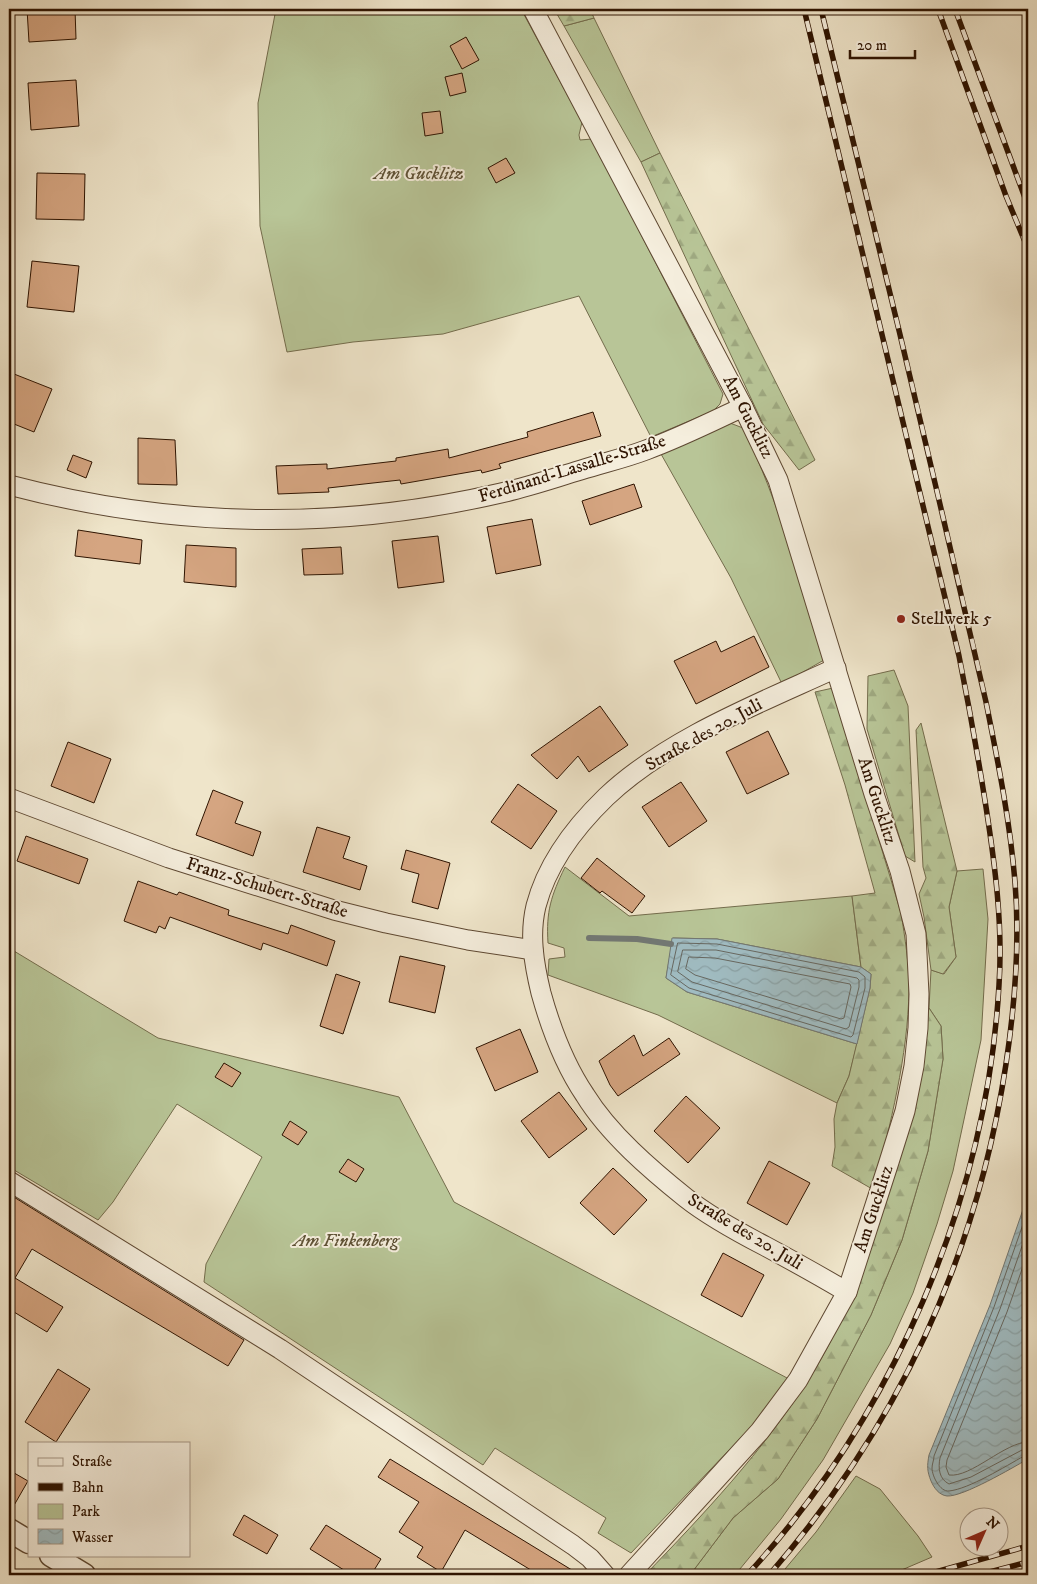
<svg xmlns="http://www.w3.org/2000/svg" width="1037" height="1584" font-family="'IM FELL DW Pica',serif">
  <defs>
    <pattern id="forest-firs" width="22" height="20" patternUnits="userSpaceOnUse" patternTransform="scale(1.25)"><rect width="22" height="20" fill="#b8c597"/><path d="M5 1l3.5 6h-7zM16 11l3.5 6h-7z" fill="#9ea880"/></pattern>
    <pattern id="water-waves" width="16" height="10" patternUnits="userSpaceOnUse" patternTransform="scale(1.25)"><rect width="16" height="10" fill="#a0bcc2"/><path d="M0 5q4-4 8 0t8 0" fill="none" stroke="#8aa1a5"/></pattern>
  </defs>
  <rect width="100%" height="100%" fill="#efe5ca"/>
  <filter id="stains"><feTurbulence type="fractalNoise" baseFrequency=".004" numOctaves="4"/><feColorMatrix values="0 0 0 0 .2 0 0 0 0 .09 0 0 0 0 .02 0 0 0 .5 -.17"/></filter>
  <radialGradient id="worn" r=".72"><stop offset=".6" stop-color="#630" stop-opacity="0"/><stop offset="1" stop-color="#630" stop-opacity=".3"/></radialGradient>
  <g fill="#b8c597" stroke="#736c4c">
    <path d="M276,9H521L582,122L579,135L580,140L592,139L723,394L720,404L713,411L651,437L579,296L443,334L353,342L287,352L260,226L258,103Z"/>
    <path d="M594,18L660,153L641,162L564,26Z"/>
    <path d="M9,179H11L12,215H9Z"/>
    <path d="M730,423L743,428C779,501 800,581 824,660L782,684L731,578L661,454Z"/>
    <path d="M565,867L629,916L852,896L861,967L717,939L673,938L666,978L687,992L857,1044L849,1076L837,1103L658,1015L548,975L549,959L565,957L564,948L548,943C546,911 551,896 565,867Z"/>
    <path d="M983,869L988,919L981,1040L953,1171L937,1224L913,1293L890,1344L823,1460L781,1519L735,1575H690L733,1518L778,1479L817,1419L871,1315L902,1240L928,1151L943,1059L941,1026L929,1008L931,970L944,974L956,957L949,907L957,871Z"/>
    <path d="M9,948L158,1038L399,1097L454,1202L789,1379L749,1429L631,1553L598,1533L606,1518L495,1448L483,1465L204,1282L206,1264L262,1157L177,1104L113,1202L98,1220L9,1167Z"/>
    <path d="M856,1476L880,1489L918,1536L932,1557L890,1575H780L816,1532Z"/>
  </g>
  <g fill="url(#forest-firs)" stroke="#736c4c">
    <path d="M554,9H590L594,18L564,26Z"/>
    <path d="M660,153L815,460L799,470L763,424L641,162Z"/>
    <path d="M894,670L908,706L915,862L905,856L867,729L868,676Z"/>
    <path d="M833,688L901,913C905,938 909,963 909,989C908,1057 890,1124 874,1190L832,1166L835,1147L834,1119L837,1103L849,1076L870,988L871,974L861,967L852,896L875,893L845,785L815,692Z"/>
    <path d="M921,723L957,871L949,907L956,957L943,974L931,970L924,917L919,894L926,878L923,867L916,730Z"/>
    <path d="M929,1008L941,1026L943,1059L928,1151L902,1240L871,1315L817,1419L778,1479L733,1518L690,1575H645C704,1514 763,1451 809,1379C851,1313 875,1237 897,1163C900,1151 907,1140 910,1127C918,1088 922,1048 929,1008Z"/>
  </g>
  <g fill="url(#water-waves)" stroke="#727874">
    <path d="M672,938L717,939L861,967L871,974L870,988L857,1044L687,992L666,978Z"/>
    <path d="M1028,1195V1459C1012,1468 963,1497 947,1496C939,1495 934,1488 931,1481C927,1471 927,1466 929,1455L990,1305Z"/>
  </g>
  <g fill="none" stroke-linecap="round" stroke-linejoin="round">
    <g stroke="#676861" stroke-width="1">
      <path d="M678,943L717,944L859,972L865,977V988L853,1035L851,1037L689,988L671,975Z"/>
      <path d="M683,950H716L857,978L859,980V987L849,1027L846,1029L692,982L678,972Z"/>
      <path d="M689,957L715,958L850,984L851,987L844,1018L841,1019L695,975L686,969Z"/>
      <path d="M1028,1210L994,1307L934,1456C934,1460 932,1464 932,1468C932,1476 940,1492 949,1491C969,1489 1006,1466 1024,1456L1028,1455"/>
      <path d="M1028,1229L1000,1309L940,1458C938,1468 939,1479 949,1484L971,1477L1022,1450L1028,1449"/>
      <path d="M1028,1252L1007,1312L947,1460L946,1467L949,1475C971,1478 1005,1442 1028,1442"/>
    </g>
    <path stroke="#727874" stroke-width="6" d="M589,938L637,939L671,944"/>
  </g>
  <g fill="#d5a581" stroke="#2e1300">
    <path d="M27,9H75L76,39L29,42Z"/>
    <path d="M466,37L479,60L462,69L450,46Z"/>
    <path d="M462,73L466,92L450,96L445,77Z"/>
    <path d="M76,80L79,126L31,130L28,83Z"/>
    <path d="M440,111L443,133L425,136L422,113Z"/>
    <path d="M506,158L515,173L496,183L488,168Z"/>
    <path d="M37,173L85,174L84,220L36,219Z"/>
    <path d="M32,261L79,266L74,312L27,307Z"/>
    <path d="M9,372L52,389L34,432L9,422Z"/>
    <path d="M593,412L601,436L499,464L501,468L482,473L481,470L401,484L400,480L328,488L329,492L278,494L276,466L327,464V469L396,461V458L448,449L449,458L528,437L527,432Z"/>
    <path d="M138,438L175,440L177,485L138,484Z"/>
    <path d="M73,455L92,462L86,478L67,470Z"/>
    <path d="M634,484L642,507L590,525L582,501Z"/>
    <path d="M532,519L541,565L496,574L487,527Z"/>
    <path d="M78,530L142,540L140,564L75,556Z"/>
    <path d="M438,536L444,582L398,588L392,541Z"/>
    <path d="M186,545L236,548V587L184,582Z"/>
    <path d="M341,547L343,574L304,575L302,549Z"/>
    <path d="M754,636L769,667L696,704L674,661L716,641L721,652Z"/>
    <path d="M600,706L628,745L609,758L589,772L578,756L557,779L531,755Z"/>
    <path d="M768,731L789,774L747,794L726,752Z"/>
    <path d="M68,742L111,759L94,803L51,786Z"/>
    <path d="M681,782L707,821L669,847L642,807Z"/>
    <path d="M518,784L557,811L531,849L491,822Z"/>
    <path d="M213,790L243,802L235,823L261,832L253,856L196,835Z"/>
    <path d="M317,827L350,837L343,858L367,866L360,890L303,872Z"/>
    <path d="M26,836L88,859L79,884L17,861Z"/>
    <path d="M406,850L450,863L438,909L412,902L419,874L401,869Z"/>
    <path d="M597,858L645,896L632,913L602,891L600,893L581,878Z"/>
    <path d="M138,881L177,895L179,892L229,910L228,915L288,934L291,925L335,941L327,966L263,943L261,950L170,917L165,929L159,926L156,933L124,921Z"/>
    <path d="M400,956L445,966L435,1013L389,1002Z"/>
    <path d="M336,974L360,982L343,1034L320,1026Z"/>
    <path d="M520,1029L538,1072L495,1091L476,1048Z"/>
    <path d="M634,1035L643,1056L669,1038L680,1054L618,1096L610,1085L599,1061Z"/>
    <path d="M224,1063L241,1073L232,1087L215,1077Z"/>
    <path d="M559,1092L587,1129L549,1158L521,1121Z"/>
    <path d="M686,1096L720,1128L688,1163L654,1131Z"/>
    <path d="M290,1121L307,1132L298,1145L282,1135Z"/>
    <path d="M348,1159L364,1169L356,1182L339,1172Z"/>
    <path d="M769,1161L810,1183L787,1225L747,1203Z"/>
    <path d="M613,1168L647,1200L614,1235L580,1203Z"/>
    <path d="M9,1194L244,1340L228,1366L32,1249L15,1278L63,1307L47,1332L9,1309Z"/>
    <path d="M723,1253L764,1275L742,1317L701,1295Z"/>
    <path d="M58,1369L90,1389L56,1442L25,1422Z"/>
    <path d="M390,1459L580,1575H539L465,1530L441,1572L417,1557L423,1547L399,1532L419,1502L378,1477Z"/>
    <path d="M9,1470L28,1481L9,1514Z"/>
    <path d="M244,1515L278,1535L267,1554L233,1535Z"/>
    <path d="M326,1525L381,1559L371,1575H352L310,1549Z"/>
  </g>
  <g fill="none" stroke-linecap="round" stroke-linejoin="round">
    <defs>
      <g id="minor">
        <path d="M533,9L743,407L778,480L874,794L900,871L916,934L919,994L918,1028L914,1066L905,1111L889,1162L847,1292L798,1380L760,1431L629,1575"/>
        <path d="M9,485C172,528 337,531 501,493C528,487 554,478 581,470C603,463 625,458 646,450C679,438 711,422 743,407"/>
        <path d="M836,668C760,703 667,739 606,797C575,827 547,864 536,906C529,935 534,964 541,993C551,1029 564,1064 585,1095C609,1134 651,1170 686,1198C710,1217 738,1232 765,1246C793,1261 820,1276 847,1292"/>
        <path d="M9,798L169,858L334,910L386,923L468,940L533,950"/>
        <path d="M9,1181L280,1349L573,1545L590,1558L605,1575"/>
      </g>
      <g id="tertiary">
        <path d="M9,1530L29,1542"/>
        <path d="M51,1555L84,1575"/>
      </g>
    </defs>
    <use href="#minor" stroke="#5e4832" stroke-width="21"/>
    <use href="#tertiary" stroke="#5e4832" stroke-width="25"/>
    <use href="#minor" stroke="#f5eedd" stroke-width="19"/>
    <use href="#tertiary" stroke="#f5eedd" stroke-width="22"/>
    <defs>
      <g id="rail">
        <path d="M938,9L1006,196L1028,249"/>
        <path d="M955,9L1028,206"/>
        <path d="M747,1575C892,1418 987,1199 999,985C1003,925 995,865 986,807C978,756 969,706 959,656L804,9"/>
        <path d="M769,1575C897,1428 977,1256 1006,1064C1015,1004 1020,943 1015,882C1010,821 998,762 986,702C971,635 955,568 939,500C901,336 861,173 821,9"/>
        <path d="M925,1575L1028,1546"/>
        <path d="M978,1575L1028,1562"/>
      </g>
    </defs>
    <use href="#rail" stroke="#2e1300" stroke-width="5.5"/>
    <use href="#rail" stroke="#f5eedd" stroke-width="4" stroke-dasharray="11" stroke-linecap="butt"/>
  </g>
  <circle fill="#8f2418" stroke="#f5eedd" stroke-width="2" cx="901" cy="619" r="5"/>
  <g text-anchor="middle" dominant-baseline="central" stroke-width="4" stroke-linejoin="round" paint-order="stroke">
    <g font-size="18" font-style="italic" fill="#5e5135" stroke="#f5eedd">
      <text x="419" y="174">Am Gucklitz</text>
      <text x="346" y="1241">Am Finkenberg</text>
    </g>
    <g font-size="18" fill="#2e1300" stroke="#f5eedd">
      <text transform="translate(748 417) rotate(63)">Am Gucklitz</text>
      <text transform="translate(572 469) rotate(-17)">Ferdinand-Lassalle-Straße</text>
      <text transform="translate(704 735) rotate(-29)">Straße des 20. Juli</text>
      <text transform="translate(877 801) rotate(72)">Am Gucklitz</text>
      <text transform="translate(267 888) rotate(17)">Franz-Schubert-Straße</text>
      <text transform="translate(874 1209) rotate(-72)">Am Gucklitz</text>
      <text transform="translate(745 1232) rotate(31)">Straße des 20. Juli</text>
    </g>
    <g font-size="18" fill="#2e1300" stroke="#f5eedd" text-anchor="start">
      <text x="911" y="619">Stellwerk 5</text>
    </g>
  </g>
  <rect width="1037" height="1584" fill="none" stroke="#efe5ca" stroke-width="30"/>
  <rect x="10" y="10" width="1017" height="1564" fill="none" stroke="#2e1300" stroke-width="2.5"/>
  <rect x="15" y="15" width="1007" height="1554" fill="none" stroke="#2e1300"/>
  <rect x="28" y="1442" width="162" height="115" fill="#f5eedd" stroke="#a59685"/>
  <rect x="38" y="1458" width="25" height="8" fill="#f5eedd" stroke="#a59685"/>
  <text x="72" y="1466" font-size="15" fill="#2e1300">Straße</text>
  <rect x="38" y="1483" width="25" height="8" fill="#2e1300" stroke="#a59685"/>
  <text x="72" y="1492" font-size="15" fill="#2e1300">Bahn</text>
  <rect x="38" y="1504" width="25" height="15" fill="#b8c597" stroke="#a59685"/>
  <text x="72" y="1516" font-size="15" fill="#2e1300">Park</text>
  <rect x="38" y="1529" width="25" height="15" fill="url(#water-waves)" stroke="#a59685"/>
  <text x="72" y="1542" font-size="15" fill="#2e1300">Wasser</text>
  <g transform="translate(984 1532) rotate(45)"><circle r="24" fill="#f5eedd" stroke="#a59685"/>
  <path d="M0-4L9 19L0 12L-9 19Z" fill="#8f2418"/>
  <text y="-8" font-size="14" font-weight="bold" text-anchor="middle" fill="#2e1300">N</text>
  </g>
  <path d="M850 50v8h65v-8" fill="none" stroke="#2e1300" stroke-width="2.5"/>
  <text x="857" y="50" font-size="15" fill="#2e1300" stroke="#f5eedd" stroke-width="4" paint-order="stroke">20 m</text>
  <rect width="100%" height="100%" filter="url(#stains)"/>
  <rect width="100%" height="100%" fill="url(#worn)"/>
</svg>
